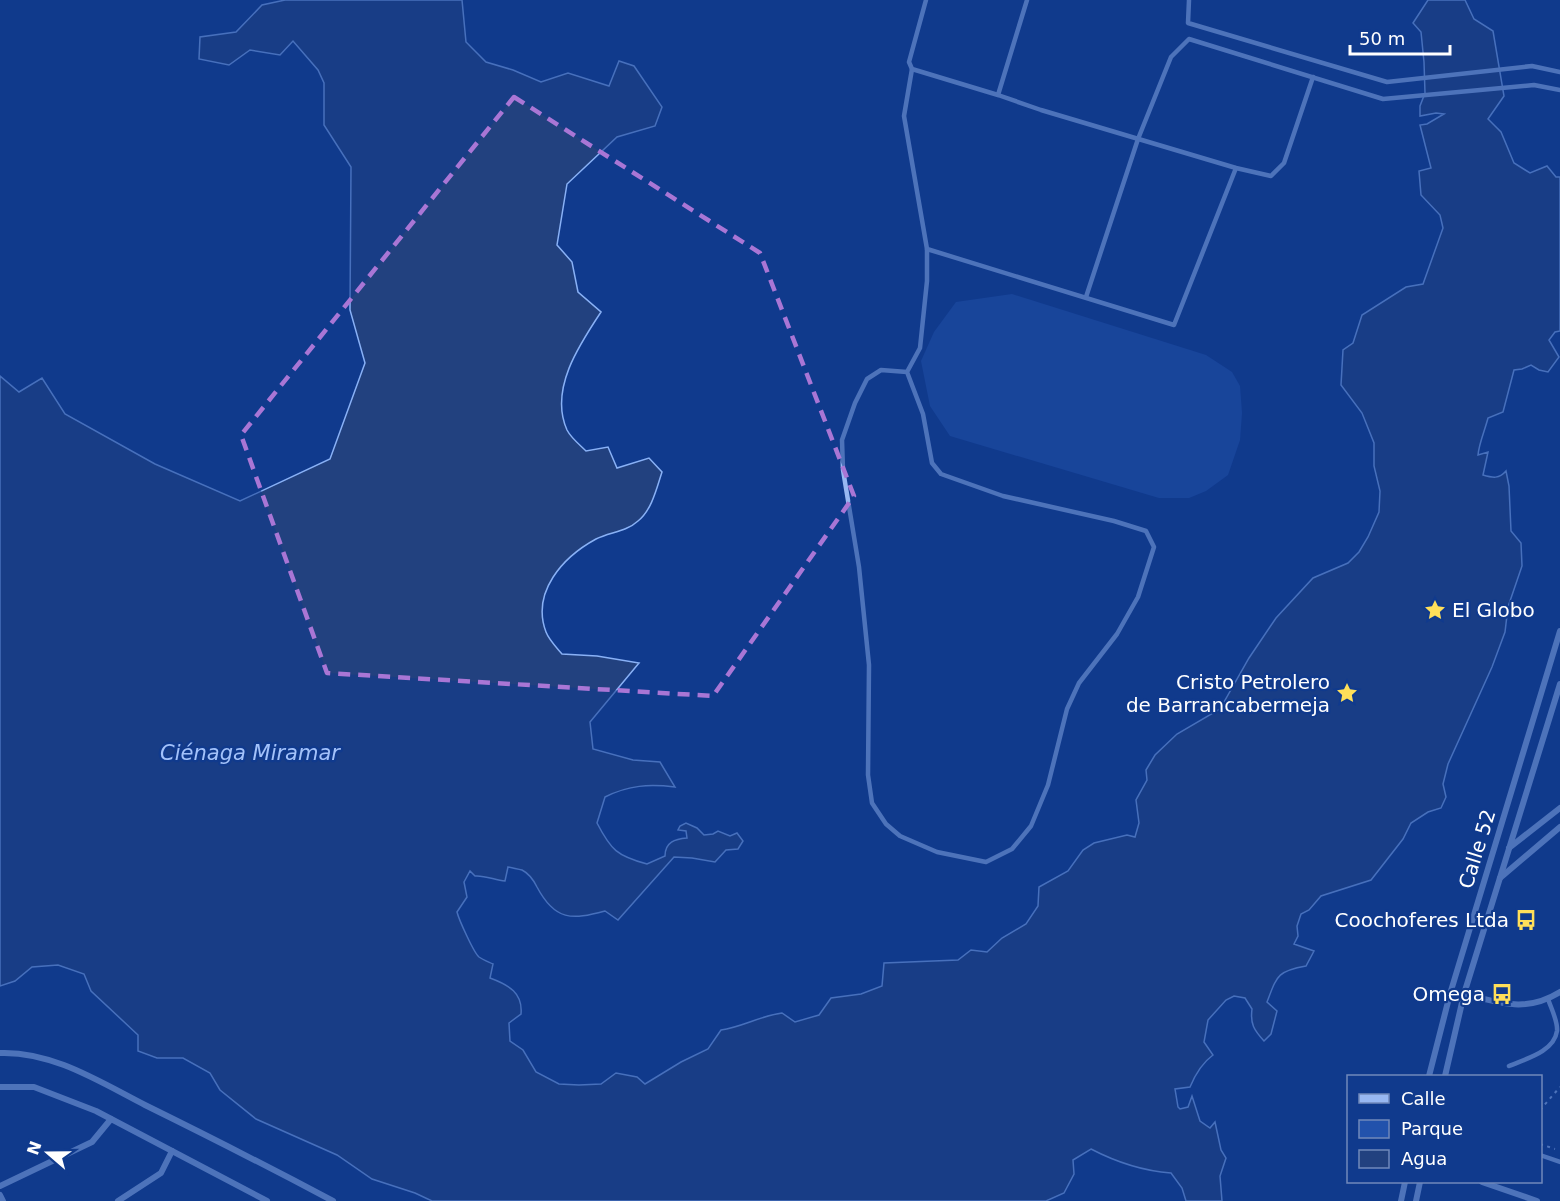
<svg xmlns="http://www.w3.org/2000/svg" width="1560" height="1201" font-family="'DejaVu Sans',sans-serif">
  <rect width="100%" height="100%" fill="#103a8d"/>
  <path fill="#2252ac" d="M1012,294L1206,355L1232,372L1240,386L1242,413L1240,440L1228,475L1206,491L1189,498H1159L950,436L930,406L921,361L934,332L956,302Z"/>
  <path fill="#22417f" stroke="#89b1f6" stroke-width="1.5" d="M285,0H462L466,42L486,62L513,70L541,82L568,73L609,86L619,61L634,66L662,107L655,126L617,137L567,184L557,245L572,262L578,292L601,312C579,345 549,390 567,430C571,438 580,445 586,451L608,447L617,468L649,458L662,472C657,487 652,510 638,521C626,532 610,532 596,539C563,557 531,592 546,632C549,640 557,648 562,654L597,656L639,663L590,722L593,749L633,760L660,762L675,787C649,784 629,785 605,797L597,823C611,850 617,856 647,864L665,856C665,842 675,839 687,838L686,831L678,830L680,826L686,823L697,828L704,835L713,834L718,831L730,836L737,833L743,841L738,849L726,850L715,862L692,858L674,857L618,920L605,911C572,920 555,921 537,887C534,881 528,873 522,870C518,869 512,868 508,867L505,881C495,880 484,875 475,876L470,871L464,882L467,897L457,912C459,920 474,953 479,957C483,960 489,962 493,964L490,978C509,985 523,993 521,1014L509,1023L510,1041L523,1050L536,1072L559,1084L579,1085L601,1084L616,1073L637,1077L645,1084L681,1062L708,1049L721,1030C742,1027 760,1016 782,1013L795,1022L819,1015L831,998L861,994L882,986L884,963L958,960L971,950L987,952L1002,938L1026,924L1038,906L1039,887L1068,871L1083,850L1094,843L1127,835L1135,837L1139,823L1136,800L1147,780L1146,770L1155,755L1177,734L1220,709L1249,658L1276,618L1313,578L1348,563L1359,552L1368,537L1379,512L1380,491L1374,466V443L1362,413L1341,385L1343,350L1353,343L1362,315L1406,287L1423,284L1443,228L1440,215L1421,195L1419,171L1431,168L1420,125L1427,124L1444,114L1436,113L1420,116V106L1425,93L1424,62L1421,32L1413,23L1428,0H1465L1474,19L1493,31L1504,96L1488,119L1501,132L1514,163L1530,173L1547,166L1556,177H1560V331L1555,332L1549,340L1559,357L1548,372L1539,370L1531,365L1522,369L1514,370L1503,412L1488,418C1485,430 1479,443 1478,455L1488,452L1483,475C1493,478 1499,479 1506,471L1509,486L1511,531L1521,543L1522,566L1508,607L1505,632L1492,667L1448,764L1443,784L1446,797L1441,808L1428,812L1411,823L1403,839L1371,880L1321,896L1309,910L1301,914L1297,926L1298,936L1294,944L1314,951L1306,966C1277,971 1277,976 1267,1002L1277,1011L1271,1034L1264,1041C1254,1030 1250,1024 1252,1009L1245,998L1234,996L1226,1000L1208,1020L1204,1042L1213,1055C1202,1063 1195,1075 1190,1087L1175,1089L1178,1107L1180,1109L1188,1107L1192,1096L1200,1121L1210,1128L1215,1122L1221,1150L1226,1158L1220,1176L1222,1201H1186L1182,1188L1171,1173C1144,1171 1116,1162 1091,1149L1073,1160L1074,1174L1064,1193L1046,1201H432L415,1193L372,1179L337,1155L256,1119L220,1090L210,1073L183,1058H157L138,1051V1035L91,991L84,974L58,965L32,967L15,981L0,986V376L19,392L42,378L65,414L155,464L240,501L330,459L365,363L350,310L351,167L324,125V83L318,70L293,41L280,55L250,50L229,65L199,59L200,37L236,32L262,5Z"/>
  <g fill="none" stroke-linecap="round" stroke-linejoin="round">
    <g stroke="#98b8f2" stroke-width="2" stroke-dasharray="3 4.5" stroke-linecap="butt">
      <path d="M1540,1110L1560,1087"/>
      <path d="M1540,1144L1555,1149"/>
    </g>
    <g stroke="#98b8f2" stroke-width="4.5">
      <path d="M926,0L909,62L912,69L998,95"/>
      <path d="M1027,0L998,95L1041,110L1236,168L1271,176L1284,163L1313,77"/>
      <path d="M1189,0L1188,23L1387,82L1532,66L1560,72"/>
      <path d="M912,69L904,116L927,249L1174,325L1236,168"/>
      <path d="M1086,297L1138,139L1171,57L1189,39L1383,99L1534,85L1560,90"/>
      <path d="M907,372L881,370L867,379L855,403L842,440L843,470L859,567L869,665L868,775L872,803L886,824L900,836L937,852L986,862L1012,849L1031,826L1048,785L1067,709L1079,683L1117,634L1138,597L1154,547L1146,531L1114,521L1003,496L941,474L932,463L923,414L907,372L920,348L927,281V249"/>
      <path d="M1509,1066C1525,1059 1554,1052 1557,1031C1558,1021 1551,1008 1548,999"/>
      <path d="M1540,1155L1560,1162"/>
    </g>
    <g stroke="#98b8f2" stroke-width="6">
      <path d="M1509,848L1560,808"/>
      <path d="M1500,878L1560,827"/>
      <path d="M1464,994C1501,1003 1526,1013 1560,992"/>
      <path d="M0,1053C52,1051 100,1082 145,1105C208,1136 271,1168 333,1201"/>
      <path d="M1429,1076L1450,994L1560,631"/>
      <path d="M1445,1076L1464,994L1560,684"/>
      <path d="M0,1087H34L96,1111L267,1201"/>
      <path d="M1482,1182L1537,1201"/>
      <path d="M0,1186L92,1142L111,1119"/>
      <path d="M0,1195L3,1201"/>
      <path d="M118,1201L161,1173L172,1151"/>
      <path d="M1401,1201L1405,1182"/>
      <path d="M1416,1201L1420,1182"/>
    </g>
  </g>
  <path d="M0 0H1560V1201H0ZM514,97L760,253L854,496L713,696L327,673L241,435Z" fill="#103a8d" fill-opacity=".55" fill-rule="evenodd"/>
  <path fill="none" stroke="#a976d5" stroke-width="4.5" stroke-dasharray="12 8" stroke-linejoin="round" d="M514,97L760,253L854,496L713,696L327,673L241,435Z"/>
  <defs>
    <symbol id="sight-bare" viewBox="-9 -9 18 18"><path d="M0-6L1.8-2.2L6-1.7L2.9 1.2L3.7 5.4L0 3.3L-3.7 5.4L-2.9 1.2L-6-1.7L-1.8-2.2Z" fill="#ffdf59" stroke="#103a8d" stroke-width="2.5" paint-order="stroke"/></symbol>
    <symbol id="bus-bare" viewBox="-9 -9 18 18"><path d="M-5-6H5V4H4V6H2V4H-2V6H-4V4H-5ZM-3.5-4V0h7V-4ZM-3.5 1.2v1.5H-2V1.2ZM2 1.2v1.5H3.5V1.2Z" fill="#ffdf59" stroke="#103a8d" stroke-width="2.5" paint-order="stroke"/></symbol>
  </defs>
  <g fill-rule="evenodd">
    <use href="#sight-bare" x="1420" y="595" width="30" height="30"/>
    <use href="#sight-bare" x="1332" y="678" width="30" height="30"/>
    <use href="#bus-bare" x="1511" y="905" width="30" height="30"/>
    <use href="#bus-bare" x="1487" y="979" width="30" height="30"/>
  </g>
  <g text-anchor="middle" dominant-baseline="central" stroke-width="4.5" stroke-linejoin="round" paint-order="stroke">
    <g font-size="20" fill="#fff" stroke="#103a8d" text-anchor="end">
      <text x="1452" y="610" text-anchor="start">El Globo</text>
      <text x="1330" y="682">Cristo Petrolero<tspan x="1330" dy="23">de Barrancabermeja</tspan></text>
      <text x="1509" y="920">Coochoferes Ltda</text>
      <text x="1485" y="994">Omega</text>
    </g>
    <g font-size="20" fill="#fff" stroke="#103a8d">
      <text transform="translate(1477 849) rotate(-73)">Calle 52</text>
    </g>
    <g font-size="21" font-style="italic" fill="#a3c2fa" stroke="#103a8d">
      <text x="250" y="753">Ciénaga Miramar</text>
    </g>
  </g>
  <rect x="1347" y="1075" width="195" height="108" fill="#103a8d" stroke="#7089bb" stroke-width="1.5"/>
  <rect x="1359" y="1094" width="30" height="9" fill="#98b8f2" stroke="#7089bb" stroke-width="1.5"/>
  <text x="1401" y="1105" font-size="18" fill="#ffffff">Calle</text>
  <rect x="1359" y="1120" width="30" height="18" fill="#2252ac" stroke="#7089bb" stroke-width="1.5"/>
  <text x="1401" y="1135" font-size="18" fill="#ffffff">Parque</text>
  <rect x="1359" y="1150" width="30" height="18" fill="#22417f" stroke="#7089bb" stroke-width="1.5"/>
  <text x="1401" y="1165" font-size="18" fill="#ffffff">Agua</text>
  <g transform="translate(48 1153) rotate(290)" stroke="#103a8d" stroke-width="4.5" paint-order="stroke">
  <path d="M0-4.5L10 22L0 15L-10 22Z" fill="#ffffff"/>
  <text y="-9" font-size="16" font-weight="bold" text-anchor="middle" fill="#ffffff">N</text>
  </g>
  <path d="M1350 45v9h100v-9" fill="none" stroke="#ffffff" stroke-width="3"/>
  <text x="1359" y="45" font-size="18" fill="#ffffff" stroke="#103a8d" stroke-width="4.5" paint-order="stroke">50 m</text>
</svg>
